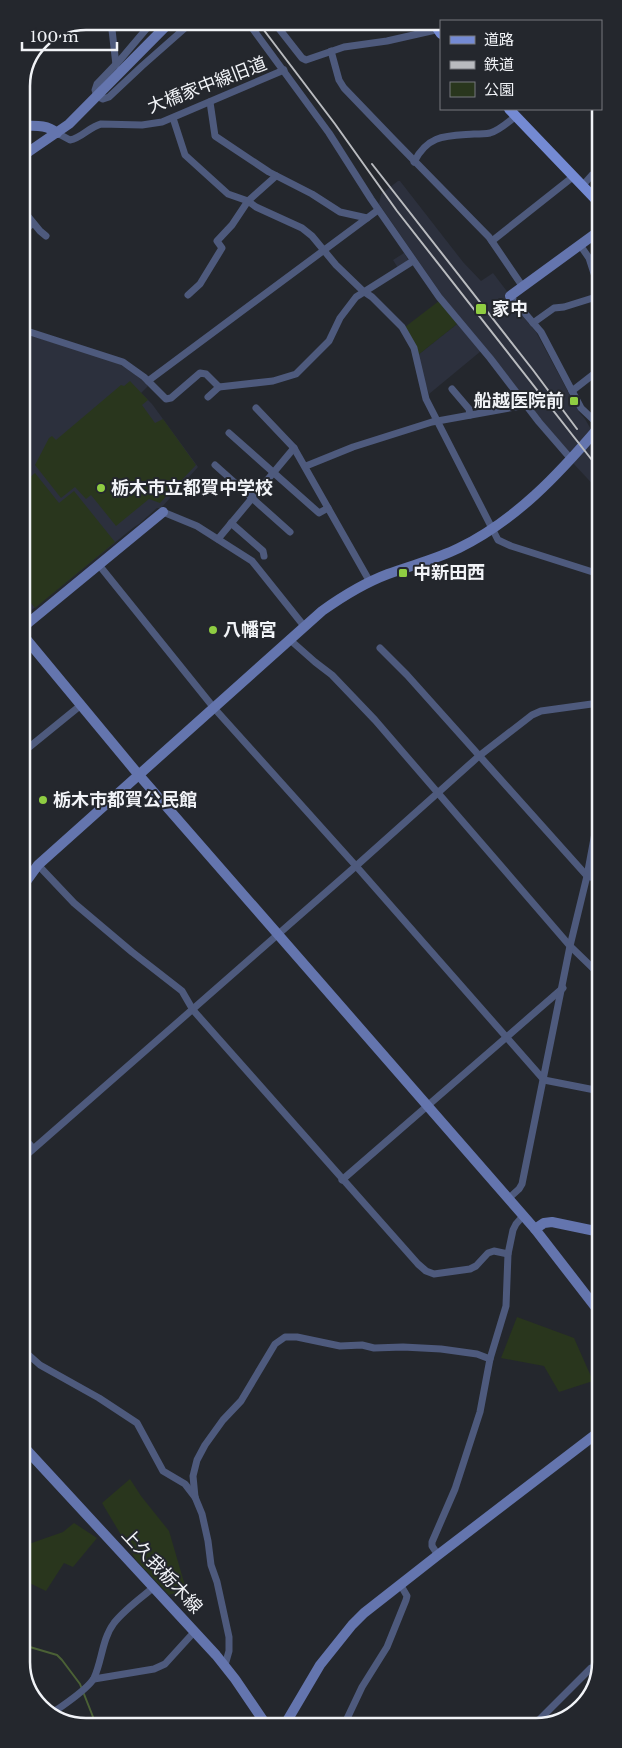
<svg xmlns="http://www.w3.org/2000/svg" width="622" height="1748" font-family="'Libre Baskerville','Noto Sans JP',serif">
  <rect width="100%" height="100%" fill="#24272d"/>
  <g fill="#2c303d">
    <path d="M398,181H400L463,262L481,281L493,273L509,294V300L536,332L579,412L585,419L592,431L572,453H568L446,301L379,204L381,194Z"/>
    <path d="M404,253L409,261L398,268L393,260Z"/>
    <path d="M457,324L481,351L429,394L423,377L418,355Z"/>
    <path d="M29,335L117,362L136,375L148,386L141,393L152,404L198,467L161,508H157L139,524L134,527L28,613L22,616V340Z"/>
    <path d="M595,436L599,443V491L573,463Z"/>
  </g>
  <g fill="#29361d">
    <path d="M439,301L457,324L418,355L405,327Z"/>
    <path d="M130,381L148,400L142,405L155,423L163,419L196,465L160,503L149,499L116,526L91,495L86,499L75,487L61,498L35,465L49,438L52,436L56,440L121,385L124,386Z"/>
    <path d="M35,473L59,503L74,491L115,542L35,608L22,592V477L25,475L28,479Z"/>
    <path d="M517,1317L574,1338L593,1381L559,1392L544,1366L501,1358Z"/>
    <path d="M130,1479L141,1496L169,1531L186,1589L169,1595L136,1560L102,1503Z"/>
    <path d="M74,1523L97,1538L73,1567L64,1563L46,1591L23,1580V1546L63,1532Z"/>
  </g>
  <g fill="none" stroke-linecap="round" stroke-linejoin="round">
    <path stroke="#4b6135" stroke-width="2" d="M23,1645L57,1655L62,1660L80,1684L97,1727"/>
    <g stroke="#4e5a7d" stroke-width="7">
      <path d="M111,21L116,65"/>
      <path d="M153,21L120,60L97,84L95,90L97,96L103,99L109,97L142,66L193,21"/>
      <path d="M247,21L329,133L371,199L439,297L490,358L539,422L571,459"/>
      <path d="M273,21L302,58L306,60L344,47L387,41L440,29"/>
      <path d="M331,51L339,80L344,88L393,139L489,237L523,287"/>
      <path d="M210,102L215,136L269,172L312,194L340,212L367,218"/>
      <path d="M173,118L185,155L228,194L248,201L256,207L302,228L312,236L336,265L363,291L372,297L402,327L414,348L426,399L498,540L511,546L599,574"/>
      <path d="M57,133L70,140C82,138 89,127 101,124L142,125L162,122L284,70"/>
      <path d="M414,162C428,134 447,136 474,134C479,134 485,134 490,133C500,130 508,122 516,116"/>
      <path d="M583,185L592,175L599,172"/>
      <path d="M22,209L40,231L46,236"/>
      <path d="M22,233L33,223"/>
      <path d="M492,241L574,176"/>
      <path d="M580,245L589,258L599,289"/>
      <path d="M188,295L200,284L222,248L217,241L232,225L248,201L276,176"/>
      <path d="M510,296L541,332L581,408L599,425"/>
      <path d="M533,323L554,308L564,307L596,297"/>
      <path d="M22,336L24,331L30,332L123,362L144,377L166,399L171,398L200,373L206,374L219,387"/>
      <path d="M148,381L378,210"/>
      <path d="M452,389L469,409L470,415"/>
      <path d="M572,391L599,370"/>
      <path d="M208,397L219,387L273,381L296,374L329,341L340,318L356,297L413,261"/>
      <path d="M256,408L294,448L370,582"/>
      <path d="M229,433L319,513L328,508"/>
      <path d="M215,465L290,532"/>
      <path d="M306,466L353,447L432,422L526,405"/>
      <path d="M163,512L197,526L252,561L304,626"/>
      <path d="M231,523L263,551L264,556"/>
      <path d="M218,539L294,448"/>
      <path d="M99,565L214,708L356,866L544,1080L600,1091"/>
      <path d="M289,639L315,662L332,675L375,720L570,946L600,975"/>
      <path d="M380,648L407,675L587,876L600,880"/>
      <path d="M22,753L81,705"/>
      <path d="M38,865L74,903L132,952L182,991L193,1010L418,1264L426,1271L434,1274L470,1269L476,1266L488,1253L494,1251L508,1254"/>
      <path d="M23,1137L33,1148"/>
      <path d="M23,1158L356,866L479,756L532,715L541,711L599,703"/>
      <path d="M342,1180L563,988"/>
      <path d="M508,1199L519,1189L522,1184L570,946L587,876L600,806"/>
      <path d="M23,1350L40,1365L99,1398L137,1423L163,1471L185,1484L195,1497"/>
      <path d="M438,1555L432,1546V1542L455,1489L480,1412L490,1359L506,1306L508,1254L513,1230L516,1224L523,1216"/>
      <path d="M225,1665L229,1651V1637L217,1582L211,1565L208,1541L202,1514L195,1497L193,1476L197,1460L205,1445L223,1420L241,1401L275,1344L285,1337H297L340,1346L362,1345L374,1348L403,1347L441,1349L477,1354L490,1359"/>
      <path d="M94,1679L154,1669L165,1664L195,1631"/>
      <path d="M50,1714C60,1708 89,1688 94,1678C102,1661 102,1639 114,1623C125,1609 141,1598 154,1587"/>
      <path d="M344,1725L362,1687L387,1647L406,1600L407,1596L400,1584"/>
      <path d="M534,1725L591,1668L599,1669"/>
    </g>
    <g stroke="#6475ae" stroke-width="10">
      <path d="M21,126C35,126 46,124 57,133"/>
      <path d="M21,157L69,124L171,21"/>
      <path d="M510,296L599,231"/>
      <path d="M22,628L163,512"/>
      <path d="M22,634L138,774L535,1229L600,1313"/>
      <path d="M22,887L38,865L322,611C343,596 364,583 388,574C412,565 437,559 459,548C516,520 558,475 599,427"/>
      <path d="M535,1229L544,1223L552,1222L600,1232"/>
      <path d="M23,1446L216,1655L235,1679L267,1726"/>
      <path d="M284,1726L320,1665L352,1625L364,1613L438,1555L600,1431"/>
    </g>
    <g stroke="#748ad3" stroke-width="10">
      <path d="M432,21L441,34"/>
      <path d="M509,109L599,203"/>
    </g>
    <g stroke="#b9bbbf" stroke-width="2">
      <path d="M257,21L335,124L397,211L599,469"/>
      <path d="M372,164L533,370L577,429"/>
    </g>
  </g>
  <g fill="#8fcd42" stroke="#24272d" stroke-width="2">
    <rect x="475" y="303" width="12" height="12" rx="2.5"/>
    <rect x="569" y="396" width="10" height="10" rx="2.5"/>
    <circle cx="101" cy="488" r="5"/>
    <rect x="398" y="568" width="10" height="10" rx="2.5"/>
    <circle cx="213" cy="630" r="5"/>
    <circle cx="43" cy="800" r="5"/>
  </g>
  <g text-anchor="middle" dominant-baseline="central" stroke-width="4" stroke-linejoin="round" paint-order="stroke">
    <g font-size="18" fill="#f1f3f7" stroke="#24272d">
      <text transform="translate(207 85) rotate(-21)">大橋家中線旧道</text>
      <text transform="translate(162 1571) rotate(47)">上久我栃木線</text>
    </g>
    <g font-size="18" font-weight="bold" fill="#f1f3f7" stroke="#24272d" text-anchor="start">
      <text x="492" y="309">家中</text>
      <text x="564" y="401" text-anchor="end">船越医院前</text>
      <text x="111" y="488">栃木市立都賀中学校</text>
      <text x="413" y="573">中新田西</text>
      <text x="223" y="630">八幡宮</text>
      <text x="53" y="800">栃木市都賀公民館</text>
    </g>
  </g>
  <path d="M0 0H622V1748H0ZM86 30H536A56 56 0 0 1 592 86V1662A56 56 0 0 1 536 1718H86A56 56 0 0 1 30 1662V86A56 56 0 0 1 86 30Z" fill="#24272d" fill-rule="evenodd"/>
  <path fill="none" stroke="#f1f3f7" stroke-width="2.5" d="M86 30H536A56 56 0 0 1 592 86V1662A56 56 0 0 1 536 1718H86A56 56 0 0 1 30 1662V86A56 56 0 0 1 86 30Z"/>
  <rect x="440" y="20" width="162" height="90" fill="#24272d" stroke="#76797e"/>
  <rect x="450" y="36" width="25" height="8" fill="#748ad3" stroke="#76797e"/>
  <text x="484" y="45" font-size="15" fill="#f1f3f7">道路</text>
  <rect x="450" y="61" width="25" height="8" fill="#b9bbbf" stroke="#76797e"/>
  <text x="484" y="70" font-size="15" fill="#f1f3f7">鉄道</text>
  <rect x="450" y="82" width="25" height="15" fill="#29361d" stroke="#76797e"/>
  <text x="484" y="95" font-size="15" fill="#f1f3f7">公園</text>
  <path d="M22 42v8h95v-8" fill="none" stroke="#f1f3f7" stroke-width="2.5"/>
  <text x="30" y="42" font-size="15" fill="#f1f3f7" stroke="#24272d" stroke-width="4" paint-order="stroke">100 m</text>
</svg>
